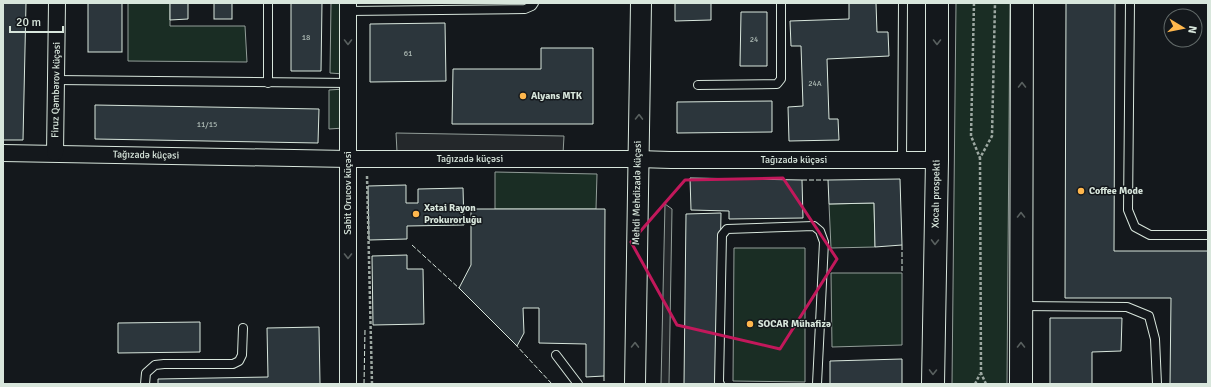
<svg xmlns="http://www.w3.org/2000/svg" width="1211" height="387" font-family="Signika,sans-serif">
  <rect width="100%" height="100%" fill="#14181c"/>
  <g fill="#1a2d24" stroke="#939e99">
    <path d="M128,3H170V26H245L247,62L128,61Z"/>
    <path d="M331,3H344V74L330,73Z"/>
    <path d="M956,3H1010L1007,384H952Z"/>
    <path d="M344,89V128L329,129V90Z"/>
    <path d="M495,172L597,174L596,209H495Z"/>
    <path d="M874,203L875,247L831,248L829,204Z"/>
    <path d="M734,248H805V382L733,381Z"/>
    <path d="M831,273H902V345L832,347Z"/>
  </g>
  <g fill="#24282b" stroke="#939e99">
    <path d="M396,133L564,136L563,154L397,152Z"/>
    <path d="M665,204L672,209L669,384H661Z"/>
  </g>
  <g fill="#2c363c" stroke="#d8e6dc">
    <path d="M3,3H26L23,140H3Z"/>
    <rect x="88" y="3" width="34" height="49"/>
    <path d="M170,3H188V19L170,20Z"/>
    <rect x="214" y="3" width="18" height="16"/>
    <path d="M291,3H322L321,71H291Z"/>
    <path d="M675,3H711V20L675,21Z"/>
    <path d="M849,3H876L877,32H888L889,56L827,59L829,119H838L839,140L789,141L788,107L803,106L801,46H791L790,21L849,19Z"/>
    <path d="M1066,3H1115L1114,251H1208V384H1170L1171,298H1065Z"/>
    <path d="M741,12H767V66H740Z"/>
    <path d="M445,23L446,81L370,82V24Z"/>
    <path d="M541,48H593V124H452L453,69H541Z"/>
    <path d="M772,101V132L677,133V102Z"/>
    <path d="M95,105L319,109L318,143L95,139Z"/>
    <path d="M690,178L802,180L803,218L729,219V211L691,210Z"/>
    <path d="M900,179L902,245L875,247L874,203L829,204L828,180Z"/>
    <path d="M406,185V203H418V189L463,188L464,225L407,226V239L369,240L368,186Z"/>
    <path d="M471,209H605L604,376L586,377V344L539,343V308H523L524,333L517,346L459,288L471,265Z"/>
    <path d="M721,213L718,384H684L686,214Z"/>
    <path d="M407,255V269H423L424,324L373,325L372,256Z"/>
    <path d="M1050,318H1122L1121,351L1092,352V384H1050Z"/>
    <path d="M200,322V352L118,353V323Z"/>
    <path d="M319,327L320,384H158V379L268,377L267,328Z"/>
    <path d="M902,359V384H830V361Z"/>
  </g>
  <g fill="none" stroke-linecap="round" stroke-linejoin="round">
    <defs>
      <g id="service">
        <path d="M1130,3L1128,210L1135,227L1150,235H1208"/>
        <path d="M348,11L525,9L532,6L534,3"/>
        <path d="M56,80L348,83"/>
        <path d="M268,83V3"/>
        <path d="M698,85L777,84L781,79V3"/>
        <path d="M902,160L903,3"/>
        <path d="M1022,306L1127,307L1149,316L1155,339L1157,384"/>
        <path d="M556,355L578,384"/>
        <path d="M145,384L146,373L155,365L164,364H233L239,361L242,355L243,328"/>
        <path d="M720,384L719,382L722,235L727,229L814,226L820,231L824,242L817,384"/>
      </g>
      <g id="minor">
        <path d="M348,3V384"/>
        <path d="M3,153L348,159H638L671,160H937"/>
        <path d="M55,153L57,3"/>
      </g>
      <path id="tertiary" d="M635,384L641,3"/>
      <g id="secondary">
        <path d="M933,384L937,160V3"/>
        <path d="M1021,384L1022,3"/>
      </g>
    </defs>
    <use href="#service" stroke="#d8e6dc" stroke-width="10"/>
    <use href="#minor" stroke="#d8e6dc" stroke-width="18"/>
    <use href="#tertiary" stroke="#d8e6dc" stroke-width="22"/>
    <use href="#secondary" stroke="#d8e6dc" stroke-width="24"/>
    <g stroke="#9da8a2" stroke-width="2.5" stroke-dasharray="3 2" stroke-linecap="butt">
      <path d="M974,3L971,136L980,158"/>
      <path d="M367,176L372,384"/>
      <path d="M975,384L980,374"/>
      <path d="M986,384L981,373L980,158L992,136L995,3"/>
    </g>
    <use href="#service" stroke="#14181c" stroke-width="8"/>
    <use href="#minor" stroke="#14181c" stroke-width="16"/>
    <use href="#tertiary" stroke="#14181c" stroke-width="20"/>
    <use href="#secondary" stroke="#14181c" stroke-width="22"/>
    <g stroke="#d8e6dc" stroke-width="1" stroke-dasharray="5 2" stroke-linecap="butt">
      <path d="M802,180H828"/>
      <path d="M412,245L460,289"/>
      <path d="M902,245V273"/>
      <path d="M515,344L552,384"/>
      <path d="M604,376V384"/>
      <path d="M364,384L365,330"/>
    </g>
  </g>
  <defs><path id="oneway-chevron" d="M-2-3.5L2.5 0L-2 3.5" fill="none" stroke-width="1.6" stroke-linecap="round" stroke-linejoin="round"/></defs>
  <g stroke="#59605f">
    <use href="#oneway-chevron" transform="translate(348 42) rotate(90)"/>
    <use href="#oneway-chevron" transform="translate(937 42) rotate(90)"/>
    <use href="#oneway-chevron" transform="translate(1022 85) rotate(-90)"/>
    <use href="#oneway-chevron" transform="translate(639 117) rotate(-89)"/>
    <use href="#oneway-chevron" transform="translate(1021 215) rotate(-90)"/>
    <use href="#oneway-chevron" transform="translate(935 242) rotate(91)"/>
    <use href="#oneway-chevron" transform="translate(348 256) rotate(90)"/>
    <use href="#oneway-chevron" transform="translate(635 345) rotate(-89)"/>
    <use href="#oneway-chevron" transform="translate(1021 345) rotate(-90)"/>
    <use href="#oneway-chevron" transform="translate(933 372) rotate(91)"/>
  </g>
  <path fill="none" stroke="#c2185b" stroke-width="3" stroke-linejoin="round" d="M783,178L837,259L780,349L677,325L631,242L685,180Z"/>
  <g fill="#ffb74d" stroke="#14181c" stroke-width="1.5">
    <circle cx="523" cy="96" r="4"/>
    <circle cx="1081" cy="191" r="4"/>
    <circle cx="416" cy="214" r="4"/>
    <circle cx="750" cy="324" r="4"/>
  </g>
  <g text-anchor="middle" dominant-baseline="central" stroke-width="3" stroke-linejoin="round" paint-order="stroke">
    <g font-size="8" fill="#adbab4">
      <text x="306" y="37">18</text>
      <text x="754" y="39">24</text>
      <text x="408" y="53">61</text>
      <text x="815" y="83">24A</text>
      <text x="207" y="124">11/15</text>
    </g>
    <g font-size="10" fill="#d8e6dc" stroke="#14181c">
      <text transform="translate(56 90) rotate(-89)">Firuz Qəmbərov küçəsi</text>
      <text transform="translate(146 155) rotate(1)">Tağızadə küçəsi</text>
      <text x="470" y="159">Tağızadə küçəsi</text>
      <text x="794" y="160">Tağızadə küçəsi</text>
      <text transform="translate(348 193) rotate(-90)">Sabit Orucov küçəsi</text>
      <text transform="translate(637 193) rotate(-89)">Mehdi Mehdizadə küçəsi</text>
      <text transform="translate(936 194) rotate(-89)">Xocalı prospekti</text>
    </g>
    <g font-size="10" font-weight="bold" fill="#d8e6dc" stroke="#14181c" text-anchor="start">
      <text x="531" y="96">Alyans MTK</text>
      <text x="1089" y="191">Coffee Mode</text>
      <text x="424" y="208">Xətai Rayon<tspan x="424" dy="12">Prokurorluğu</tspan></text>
      <text x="758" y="324">SOCAR Mühafizə</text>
    </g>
  </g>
  <rect width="1211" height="387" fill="none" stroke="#d8e6dc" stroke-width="8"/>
  <g transform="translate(1183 28) rotate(100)"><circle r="19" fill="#14181c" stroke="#626a69"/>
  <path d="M0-3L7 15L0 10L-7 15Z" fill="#ffb74d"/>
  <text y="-6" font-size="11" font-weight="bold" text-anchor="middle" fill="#d8e6dc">N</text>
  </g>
  <path d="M10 26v6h53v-6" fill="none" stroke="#d8e6dc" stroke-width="2"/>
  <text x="16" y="26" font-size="12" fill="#d8e6dc" stroke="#14181c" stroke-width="3" paint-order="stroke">20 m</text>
</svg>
